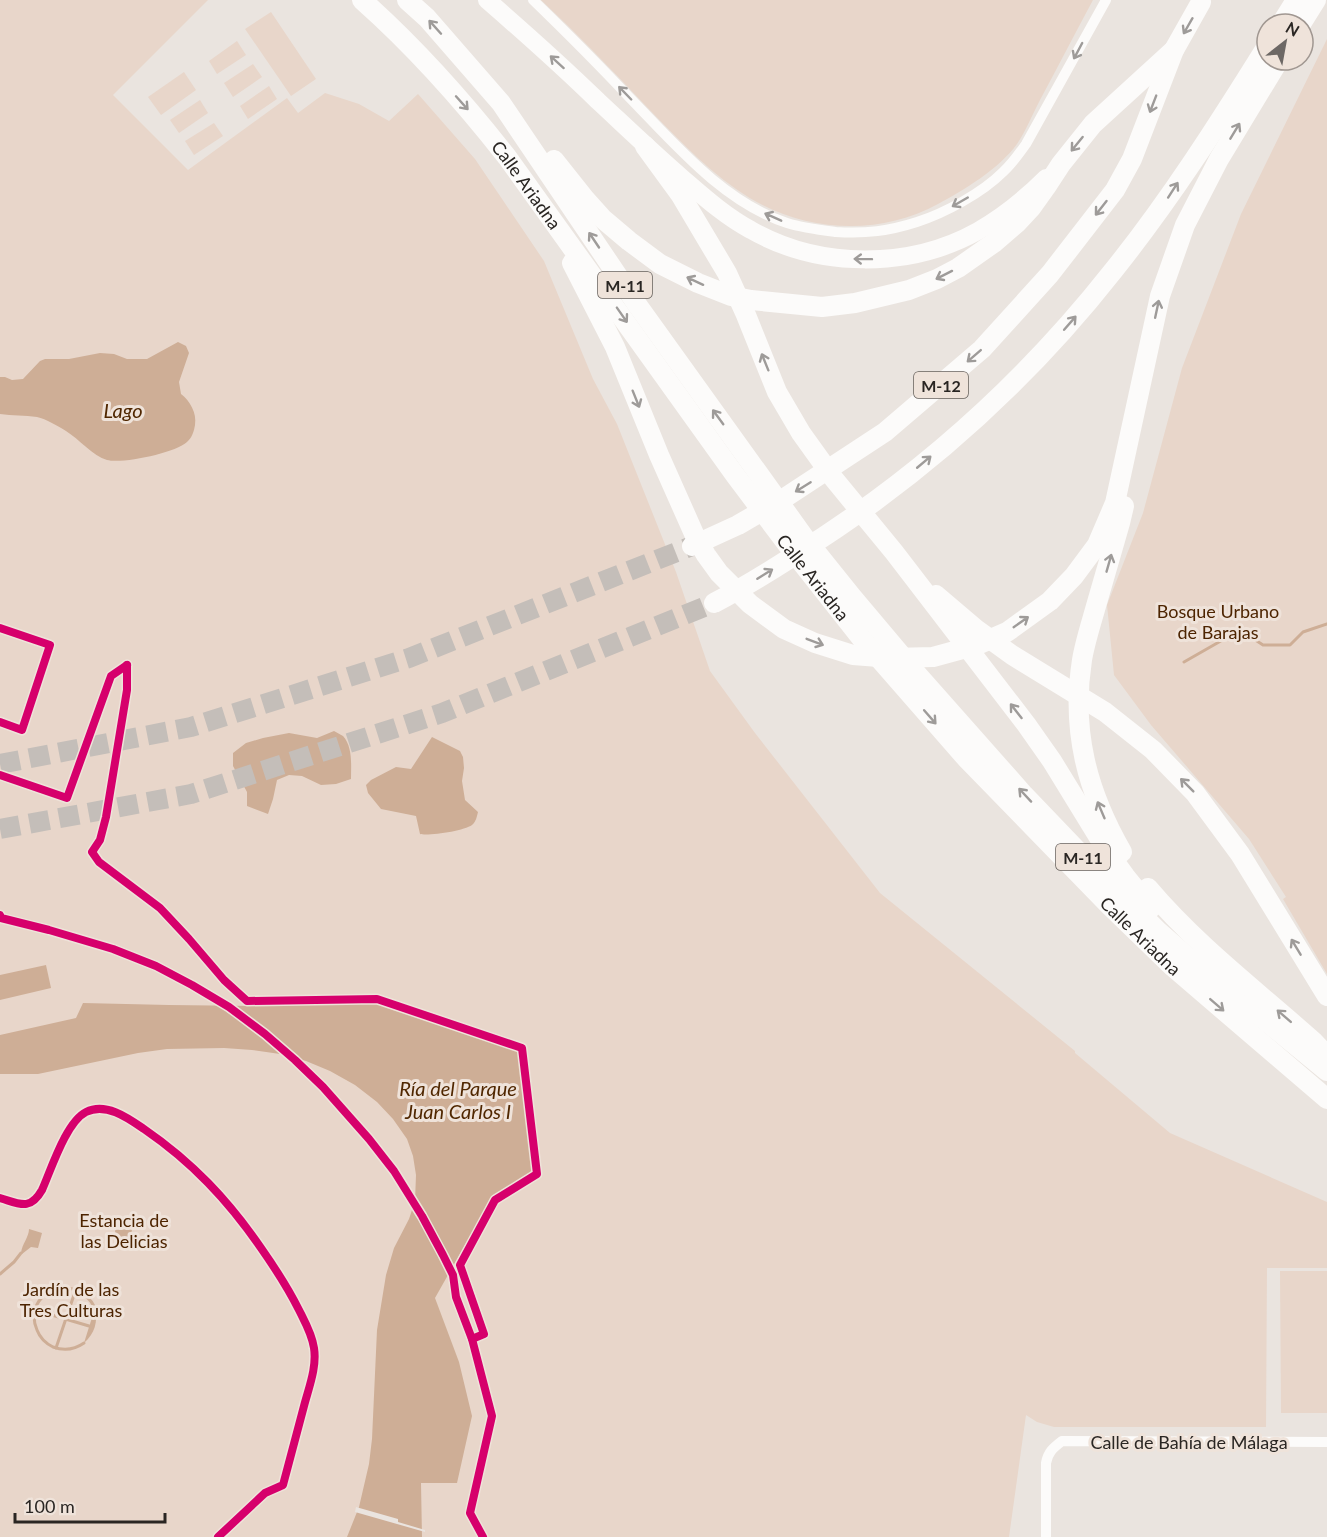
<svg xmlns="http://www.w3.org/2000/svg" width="1327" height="1537" font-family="Lato,sans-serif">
  <rect width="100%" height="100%" fill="#eae4df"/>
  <g fill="#e8d6ca">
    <path d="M0,0H208L113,95L188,170L287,98L298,113L325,93L359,104L389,121L418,94L475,159L544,261L593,379L617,424L676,572L710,671L755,733L880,893L1075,1051V1053L1170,1133L1327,1202V1268H1267L1266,1427H1054L1037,1422L1026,1415L1009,1537H0Z"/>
    <path d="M541,0H1093C1075,33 1058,67 1040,100C1032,115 1026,131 1017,144C999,169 964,190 938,204C874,239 795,231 736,189C702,165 672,133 643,103C610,68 576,33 541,0Z"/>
    <path d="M271,12L316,79L291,96L245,29Z"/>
    <path d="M1327,39V974L1283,899L1286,897L1249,839L1151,725L1114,675L1107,605L1143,513L1182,368L1241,214Z"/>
    <path d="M237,41L246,55L217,74L209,61Z"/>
    <path d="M253,64L262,77L233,97L224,83Z"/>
    <path d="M184,72L196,90L161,115L148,97Z"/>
    <path d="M269,86L277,99L248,119L240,106Z"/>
    <path d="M200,100L208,113L179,133L170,120Z"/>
    <path d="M214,123L223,136L194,155L185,141Z"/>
    <path d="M1280,1271H1327V1413H1281Z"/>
  </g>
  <g fill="#ceae96">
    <path d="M178,342L186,346L189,353L179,382L181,394C190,401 197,413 195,425C194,431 192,438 187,442C175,453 123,464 107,460C93,456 79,439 66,431C58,426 46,419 37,417C25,415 12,416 0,414V377H5L12,380L23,379L40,361L45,359H69L100,353L114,354L127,359H147Z"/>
    <path d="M334,731C337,733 340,734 343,736C353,747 351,766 351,779L336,784L321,785L302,776L289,775L277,780L273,799L268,814L247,806V792L233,766V753L246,743L263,738L289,733L317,738Z"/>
    <path d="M432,737L460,751L463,757L464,768L462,781L465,800L478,812C477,816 476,822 472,825C464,831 429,836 420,834L416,816L381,809L368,793L366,785L371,780L396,767L411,769Z"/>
    <path d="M46,965L51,988L0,1000V975Z"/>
    <path d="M378,1002L518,1050L534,1171L492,1197L435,1298L459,1362L472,1416L457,1483H421L422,1537H347L359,1507L369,1464L372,1439L377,1330L386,1275L394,1248L409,1219L415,1201L416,1175L413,1156L407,1139L393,1119L377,1102L355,1085L330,1071L306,1061L280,1054L252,1050L224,1048L167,1049L138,1053L38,1074H0V1035L76,1018L83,1003L169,1005L257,1006Z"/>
    <path d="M122,1223L129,1224L132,1230L130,1237L125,1240L118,1238L115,1232L116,1226Z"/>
    <path d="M29,1229L42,1233L38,1248L31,1247L22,1254L21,1253C22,1244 29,1237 29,1229Z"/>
    <path d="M95,1308C98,1322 95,1333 84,1343Z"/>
  </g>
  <g fill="#eae4df">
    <path d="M214,1003H228L231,1004L273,1036L306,1064L289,1060L250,1028Z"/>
    <path d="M412,1193L433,1227L455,1269L449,1277L433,1246L410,1205Z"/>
    <path d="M356,1507L398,1519V1522L425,1530V1532L355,1512Z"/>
  </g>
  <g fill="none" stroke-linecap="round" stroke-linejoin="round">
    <g stroke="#ceae96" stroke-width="3">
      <path d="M1184,662L1240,630L1263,645H1290L1303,632L1327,624"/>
      <path d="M0,1274L14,1262L21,1253"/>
      <path d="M35,1310L89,1326"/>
      <path d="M84,1343C74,1350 64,1351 53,1347C45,1343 40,1338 37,1330C21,1293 75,1269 95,1308"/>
      <path d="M56,1348L76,1289"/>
    </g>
    <g stroke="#c4beb9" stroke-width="20" stroke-dasharray="20 10" stroke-linecap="butt">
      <path d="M0,764L191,727L409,658L692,546"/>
      <path d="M0,829L191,794L442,713L714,603"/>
    </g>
    <g stroke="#fcfbfa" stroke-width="10">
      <path d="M533,0C566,32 598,64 629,97C675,144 723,202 787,223C803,228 820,230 836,232C866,234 889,231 917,222C945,213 982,193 1003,172C1012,164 1019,154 1026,144L1106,0"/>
      <path d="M1046,1537V1463C1048,1452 1053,1448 1062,1441L1327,1442"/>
    </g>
    <path stroke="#fcfbfa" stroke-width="18" d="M487,0C525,33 562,66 598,101C626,127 653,153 682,178C704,197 725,216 751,230C819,269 910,269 978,231C1004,216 1026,198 1046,178"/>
    <g stroke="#fcfbfa" stroke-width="20">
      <path id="s1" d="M362,0C415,47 463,101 507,157L735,475L787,544L862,639L966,758L1108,904L1173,967L1327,1099"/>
      <path d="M407,0L427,18L501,103L636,303L804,537L853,598L917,674L1024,795L1092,866L1159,932L1190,959L1327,1071"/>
      <path d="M1281,24L1296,0"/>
      <path d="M1301,24L1316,0"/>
      <path d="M645,146L680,194L727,273L746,315L777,392L801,433L834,479L894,552L1026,724L1052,761L1109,854L1125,876L1151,908"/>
      <path d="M554,160L585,199L603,219L629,241L660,264L698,283L731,296L751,300L822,307L855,303L909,290L937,279L958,268L995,242L1017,223L1031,208L1046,187L1061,164L1093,124L1174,50"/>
      <path d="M572,263L615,347L659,455L695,536L706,555L719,573L750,604L784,629L815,643L853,655L892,658L933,657L977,645L1007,632L1050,601L1074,576L1097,545L1115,503L1160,296L1185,225L1219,159L1279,60"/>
      <path d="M692,546L738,525L786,497L885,432L982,349L1050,274L1115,190L1132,159L1174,50L1201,2"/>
      <path d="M936,595L976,629L1012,655L1105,712L1153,750L1195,793L1240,854L1327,996"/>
      <path d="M714,603C741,589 767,573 792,557C915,481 1024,384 1113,271C1170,200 1219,123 1267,46"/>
      <path d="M1122,852C1087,791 1071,731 1082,660C1085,642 1091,624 1096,606C1104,579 1112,551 1120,523L1124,506"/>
      <path d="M1148,888C1197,946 1258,992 1314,1042L1327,1056"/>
    </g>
    <defs>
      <g id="cycleway">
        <path d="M0,628L50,645L22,730L0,722"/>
        <path d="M127,665V690L106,817L100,840L92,852L99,862L160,908L189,939L224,980L247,1001L377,999L522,1048L537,1174L495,1200L460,1265L484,1334L472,1339"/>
        <path d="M0,775L67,798L111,676L127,665"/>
        <path d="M0,915L1,918L49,930L113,949L156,966L192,985L229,1007L265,1034L295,1060L323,1087L369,1139L394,1171L422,1216L443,1255L453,1275L456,1297L472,1339L492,1416L470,1513L483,1537"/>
        <path d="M0,1198C20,1204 30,1211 42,1190C51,1170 66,1122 86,1112C106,1102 128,1118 144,1129C192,1162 228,1200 261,1248C275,1268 288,1288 299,1310C305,1322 312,1334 314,1348C317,1367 309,1387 304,1406C297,1432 290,1458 283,1485L265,1493L218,1537"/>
      </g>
    </defs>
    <use href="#cycleway" stroke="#efe3da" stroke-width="11"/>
    <use href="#cycleway" stroke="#d6006c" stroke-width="8"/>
  </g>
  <defs><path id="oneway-shaft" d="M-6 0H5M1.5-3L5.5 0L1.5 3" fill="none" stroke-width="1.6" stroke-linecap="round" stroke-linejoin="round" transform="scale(1.5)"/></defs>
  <g stroke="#9e9b99">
    <use href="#oneway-shaft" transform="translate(1188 26) rotate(120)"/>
    <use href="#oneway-shaft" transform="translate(435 27) rotate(-132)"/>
    <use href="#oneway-shaft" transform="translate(1078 51) rotate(118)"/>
    <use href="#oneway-shaft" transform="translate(557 62) rotate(-138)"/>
    <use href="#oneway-shaft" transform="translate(625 93) rotate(-134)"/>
    <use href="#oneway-shaft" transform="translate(462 103) rotate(48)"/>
    <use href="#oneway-shaft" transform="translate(1153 104) rotate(111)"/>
    <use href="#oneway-shaft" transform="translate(1235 131) rotate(-59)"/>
    <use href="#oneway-shaft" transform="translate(1077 144) rotate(129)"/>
    <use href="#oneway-shaft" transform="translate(1173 190) rotate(-57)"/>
    <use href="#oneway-shaft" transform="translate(960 202) rotate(150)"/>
    <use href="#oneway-shaft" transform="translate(1101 208) rotate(128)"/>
    <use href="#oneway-shaft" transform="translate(773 217) rotate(-156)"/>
    <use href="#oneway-shaft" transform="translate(594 240) rotate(-124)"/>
    <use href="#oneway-shaft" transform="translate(863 259) rotate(-179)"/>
    <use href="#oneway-shaft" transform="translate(944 275) rotate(153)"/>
    <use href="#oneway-shaft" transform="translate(695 281) rotate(-155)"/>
    <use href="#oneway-shaft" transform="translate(1157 309) rotate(-78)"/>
    <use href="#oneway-shaft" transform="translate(622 315) rotate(55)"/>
    <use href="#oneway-shaft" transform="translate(1070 323) rotate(-49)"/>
    <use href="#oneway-shaft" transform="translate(974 356) rotate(139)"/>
    <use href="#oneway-shaft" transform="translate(765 362) rotate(-112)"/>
    <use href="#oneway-shaft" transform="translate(636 399) rotate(68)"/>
    <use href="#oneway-shaft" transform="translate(718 417) rotate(-126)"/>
    <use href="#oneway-shaft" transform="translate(924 462) rotate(-40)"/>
    <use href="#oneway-shaft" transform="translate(803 487) rotate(148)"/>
    <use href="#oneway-shaft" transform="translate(1109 563) rotate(-74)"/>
    <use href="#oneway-shaft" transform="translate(765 574) rotate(-32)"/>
    <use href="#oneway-shaft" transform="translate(1021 622) rotate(-35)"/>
    <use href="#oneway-shaft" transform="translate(815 642) rotate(21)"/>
    <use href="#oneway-shaft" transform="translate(1016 711) rotate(-128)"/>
    <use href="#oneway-shaft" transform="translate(930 717) rotate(49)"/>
    <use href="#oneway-shaft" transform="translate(1187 785) rotate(-135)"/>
    <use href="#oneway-shaft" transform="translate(1025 795) rotate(-133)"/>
    <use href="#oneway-shaft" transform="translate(1101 810) rotate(-113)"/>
    <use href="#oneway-shaft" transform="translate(1296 947) rotate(-121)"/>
    <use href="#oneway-shaft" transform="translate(1217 1005) rotate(41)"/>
    <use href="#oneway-shaft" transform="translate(1284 1016) rotate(-139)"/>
  </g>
  <g text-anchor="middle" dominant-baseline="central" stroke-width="6" stroke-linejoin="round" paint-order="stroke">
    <g fill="#efe3da" stroke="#655f5a" stroke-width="1.5">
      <rect x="598" y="272" width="54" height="26" rx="4.5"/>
      <rect x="914" y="372" width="54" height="26" rx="4.5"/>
      <rect x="1056" y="844" width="54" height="26" rx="4.5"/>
    </g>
    <g font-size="16" font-weight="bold" fill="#2a2623">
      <text x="625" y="285">M-11</text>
      <text x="941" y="385">M-12</text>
      <text x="1083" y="857">M-11</text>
    </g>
    <g font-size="18" fill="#2a2623" stroke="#efe3da">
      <text stroke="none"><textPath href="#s1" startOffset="248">Calle Ariadna</textPath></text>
      <text stroke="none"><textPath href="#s1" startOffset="734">Calle Ariadna</textPath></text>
      <text stroke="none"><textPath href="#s1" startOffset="1220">Calle Ariadna</textPath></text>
      <text x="1189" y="1442">Calle de Bahía de Málaga</text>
    </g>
    <g font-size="18" fill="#4d2400" stroke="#efe3da">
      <text x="1218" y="611">Bosque Urbano<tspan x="1218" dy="21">de Barajas</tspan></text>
      <text x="124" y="1220">Estancia de<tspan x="124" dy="21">las Delicias</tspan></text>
      <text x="71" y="1289">Jardín de las<tspan x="71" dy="21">Tres Culturas</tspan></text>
    </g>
    <g font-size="20" font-style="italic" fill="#502700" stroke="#efe3da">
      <text x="123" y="410">Lago</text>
      <text x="458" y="1088">Ría del Parque<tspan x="458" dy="23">Juan Carlos I</tspan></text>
    </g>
  </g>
  <g transform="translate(1285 42) rotate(31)"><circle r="28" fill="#efe3da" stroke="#a09791" stroke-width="1.5"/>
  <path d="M0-4.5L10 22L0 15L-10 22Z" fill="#6d6865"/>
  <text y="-9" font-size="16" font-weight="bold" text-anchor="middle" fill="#2a2623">N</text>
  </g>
  <path d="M15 1513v9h150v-9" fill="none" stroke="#2a2623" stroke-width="3"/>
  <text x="24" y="1513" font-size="18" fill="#2a2623" stroke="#efe3da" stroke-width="4.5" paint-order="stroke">100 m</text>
</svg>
